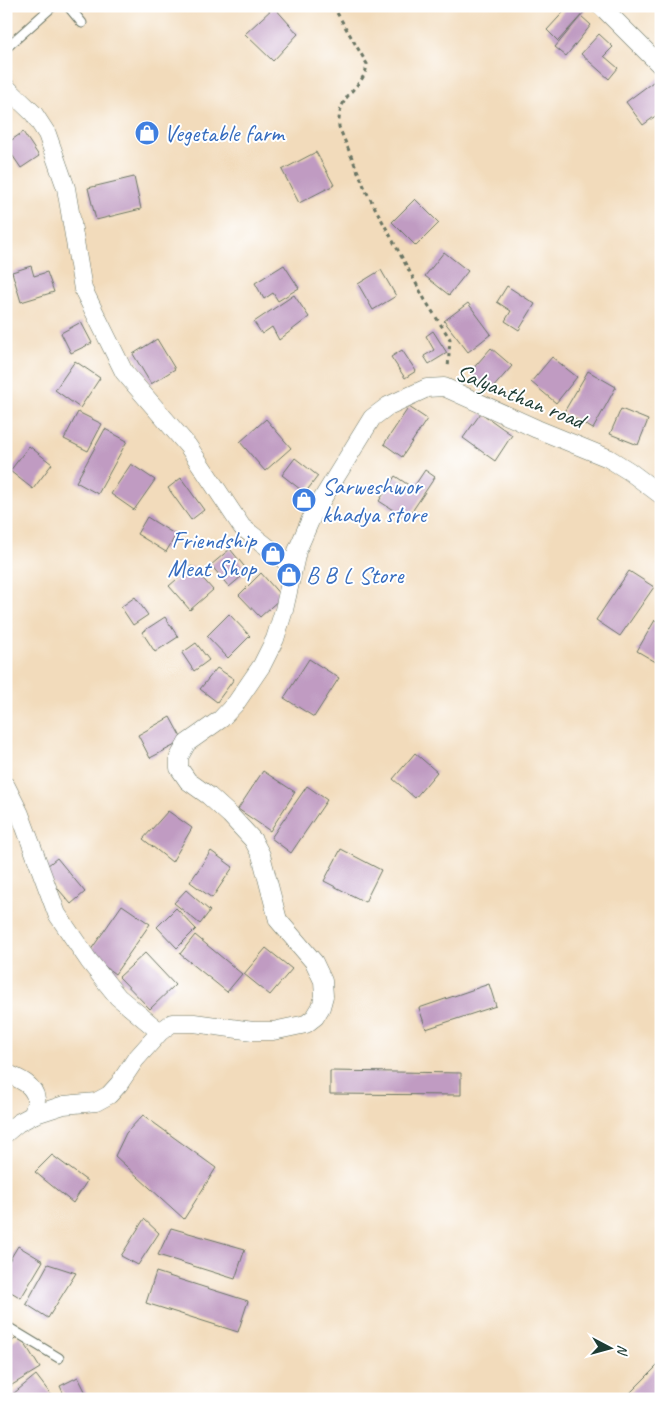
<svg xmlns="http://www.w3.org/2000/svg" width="667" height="1405" font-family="Caveat,sans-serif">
  <rect width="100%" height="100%" fill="#fff"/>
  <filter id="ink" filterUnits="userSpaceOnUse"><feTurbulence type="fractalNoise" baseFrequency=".02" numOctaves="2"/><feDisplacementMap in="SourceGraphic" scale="10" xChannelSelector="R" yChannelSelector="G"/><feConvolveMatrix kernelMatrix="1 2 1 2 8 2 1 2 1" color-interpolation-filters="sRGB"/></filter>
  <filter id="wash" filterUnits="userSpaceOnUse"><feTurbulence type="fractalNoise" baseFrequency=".0096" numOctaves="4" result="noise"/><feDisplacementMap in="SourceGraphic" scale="20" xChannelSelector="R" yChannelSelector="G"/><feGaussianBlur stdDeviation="1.12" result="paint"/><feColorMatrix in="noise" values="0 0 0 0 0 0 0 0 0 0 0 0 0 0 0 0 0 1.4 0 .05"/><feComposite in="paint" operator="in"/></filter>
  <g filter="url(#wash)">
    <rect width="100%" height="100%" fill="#f2dbbb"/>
    <g id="blocks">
      <g fill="#c09bc2">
        <path d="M569,6H580L585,11L558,41L547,30Z"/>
        <path d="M274,7L298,34L273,61L245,34Z"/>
        <path d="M581,16L591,25L566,56L555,47Z"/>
        <path d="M599,34L613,47L604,56L618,68L609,79L581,54Z"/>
        <path d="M661,76V112L643,125L626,102Z"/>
        <path d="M23,132L39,156L21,168L6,146V144Z"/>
        <path d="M316,152L334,185L299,203L282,170Z"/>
        <path d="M134,177L141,209L96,220L88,188Z"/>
        <path d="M415,199L439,223L416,246L392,222Z"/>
        <path d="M444,252L468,271L449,295L425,276Z"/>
        <path d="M284,265L299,288L278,301L273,293L264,299L255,283Z"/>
        <path d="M31,266L34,276L47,272L54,292L21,302L12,272Z"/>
        <path d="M381,270L396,296L373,310L358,284Z"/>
        <path d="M507,286L535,304L519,330L505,321L511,311L497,302Z"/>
        <path d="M294,295L309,317L279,340L272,327L262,334L254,322Z"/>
        <path d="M468,303L491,334L468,352L444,321Z"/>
        <path d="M81,322L92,343L71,353L61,333Z"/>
        <path d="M433,331L447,353L429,364L424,356L434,350L426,336Z"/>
        <path d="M157,339L175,369L151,384L133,354Z"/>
        <path d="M491,348L512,366L491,390L470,372Z"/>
        <path d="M402,350L416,371L405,378L391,357Z"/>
        <path d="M552,357L577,377L556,403L531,382Z"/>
        <path d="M75,361L100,378L80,408L55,390Z"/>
        <path d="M588,371L616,387L593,429L564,412Z"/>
        <path d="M409,407L427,419L402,457L384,444Z"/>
        <path d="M621,409L648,420L638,445L610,434Z"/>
        <path d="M78,412L102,424L88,451L64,439Z"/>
        <path d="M481,413L512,435L495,461L463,438Z"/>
        <path d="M266,419L291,448L265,471L240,442Z"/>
        <path d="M105,429L127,441L98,494L76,482Z"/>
        <path d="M29,446L52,464L33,489L10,471Z"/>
        <path d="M295,458L318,476L305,493L282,475Z"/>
        <path d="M131,464L155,480L134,510L111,494Z"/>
        <path d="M425,470L435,477L407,519L379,501L395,476L413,488Z"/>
        <path d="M181,478L204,510L191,520L168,488Z"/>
        <path d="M147,517L176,535L166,552L137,534Z"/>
        <path d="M230,549L248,571L229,587L211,565Z"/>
        <path d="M192,566L213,590L190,610L169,586Z"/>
        <path d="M629,571L654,587L620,636L596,620Z"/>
        <path d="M261,573L282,597L260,617L239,595Z"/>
        <path d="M135,597L148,615L133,625L121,607Z"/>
        <path d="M229,614L250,636L228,658L207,636Z"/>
        <path d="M165,617L178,637L155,652L142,632Z"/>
        <path d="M655,620L661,624V665L637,651Z"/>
        <path d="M196,643L209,660L194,671L182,653Z"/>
        <path d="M309,659L339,678L314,717L284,698Z"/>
        <path d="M217,668L234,679L217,702L200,689Z"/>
        <path d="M170,717L183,741L150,758L138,735Z"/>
        <path d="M415,753L437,772L415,798L393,779Z"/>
        <path d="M263,771L295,792L270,831L238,809Z"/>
        <path d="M307,786L327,800L291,853L271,838Z"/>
        <path d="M168,811L192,828L172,862L143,839Z"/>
        <path d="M341,849L381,870L365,902L324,881Z"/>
        <path d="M211,851L233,867L212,898L190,882Z"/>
        <path d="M57,858L85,892L71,904L42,870Z"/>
        <path d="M186,890L210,911L200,924L174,903Z"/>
        <path d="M122,905L150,924L115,974L88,954Z"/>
        <path d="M176,908L196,929L177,948L157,927Z"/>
        <path d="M195,935L242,974L227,992L180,954Z"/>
        <path d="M266,948L292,969L270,995L244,974Z"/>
        <path d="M145,953L175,985L150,1009L119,977Z"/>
        <path d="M489,984L496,1006L426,1029L419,1008Z"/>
        <path d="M330,1071L461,1073V1095L330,1094Z"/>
        <path d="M143,1115L216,1168L184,1219L115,1156L126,1133Z"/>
        <path d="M52,1155L87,1181L73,1203L35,1172Z"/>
        <path d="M144,1219L159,1233L138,1265L121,1256Z"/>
        <path d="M171,1228L245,1249L235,1279L158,1255Z"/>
        <path d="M18,1246L43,1261L21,1298L6,1289V1266Z"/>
        <path d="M48,1264L76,1273L48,1318L26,1304Z"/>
        <path d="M156,1272L248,1301L238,1332L146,1303Z"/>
        <path d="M20,1336L40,1368L7,1388L6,1345Z"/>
        <path d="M661,1362V1399H635L630,1393Z"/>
        <path d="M36,1375L52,1396L48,1399H7Z"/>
        <path d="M78,1377L89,1399H66L60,1386Z"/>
      </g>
    </g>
  </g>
  <g filter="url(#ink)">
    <use href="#blocks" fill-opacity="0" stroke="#697463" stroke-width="1"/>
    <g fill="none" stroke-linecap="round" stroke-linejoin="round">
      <defs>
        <g id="service">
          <path d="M68,6L82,23"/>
          <path d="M6,48L53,6"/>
          <path d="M6,1326L59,1358"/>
        </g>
        <g id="minor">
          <path d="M601,6L661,66"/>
          <path d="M6,87L34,114L47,134L66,188L83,289L124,372L188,446L242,527L293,567"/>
          <path d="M6,786L20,814L57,914L89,961L118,997L160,1032"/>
          <path d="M6,1073C17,1078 34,1084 36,1099C36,1104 34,1110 33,1115"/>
          <path d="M6,1133L18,1123L33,1115L64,1105L96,1102L109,1095L119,1084L135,1060L160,1032L172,1023H194L253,1031H273L306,1024L315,1017L321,1007L324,996L323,981L314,962L278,920L261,855L253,840L230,815L209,796L188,781L179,768V757L187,743L221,719L236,703L262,665L275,639L284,610L297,551L313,514L372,418L388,406L427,388L444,387L537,429L608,458L629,471L661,495"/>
        </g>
      </defs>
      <use href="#service" stroke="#697463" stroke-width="11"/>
      <use href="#minor" stroke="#697463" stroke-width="19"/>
      <path stroke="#697463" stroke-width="3" stroke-dasharray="4 4" stroke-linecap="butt" d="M333,6L367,64C365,89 337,91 339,127L366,191L425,300L450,339L448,369"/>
      <use href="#service" stroke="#fff" stroke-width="9"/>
      <use href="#minor" stroke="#fff" stroke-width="18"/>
    </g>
  </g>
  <defs>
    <symbol id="shop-disc" viewBox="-11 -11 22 22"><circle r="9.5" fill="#3f7fe0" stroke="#fff"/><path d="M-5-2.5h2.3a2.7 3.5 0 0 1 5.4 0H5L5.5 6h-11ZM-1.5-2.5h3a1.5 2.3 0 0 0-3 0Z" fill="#fff"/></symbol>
  </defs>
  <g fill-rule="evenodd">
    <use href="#shop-disc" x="133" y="119" width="28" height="28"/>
    <use href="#shop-disc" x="290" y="486" width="28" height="28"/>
    <use href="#shop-disc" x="259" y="540" width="28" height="28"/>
    <use href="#shop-disc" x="275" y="561" width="28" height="28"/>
  </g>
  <g text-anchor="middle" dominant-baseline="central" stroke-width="4" stroke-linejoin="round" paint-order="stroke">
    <g font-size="24" fill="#366cbe" stroke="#fff" text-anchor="start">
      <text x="164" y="133">Vegetable farm</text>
      <text x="322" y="486">Sarweshwor<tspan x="322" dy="28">khadya store</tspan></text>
      <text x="256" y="540" text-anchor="end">Friendship<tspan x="256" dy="28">Meat Shop</tspan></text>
      <text x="306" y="575">B B L Store</text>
    </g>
    <g font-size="24" fill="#1f3d34" stroke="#fff">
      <text transform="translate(520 396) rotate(22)">Salyanthan road</text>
    </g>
  </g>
  <rect width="667" height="1405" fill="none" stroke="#fff" stroke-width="25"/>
  <g transform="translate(610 1348) rotate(96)" stroke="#ffffff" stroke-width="4" paint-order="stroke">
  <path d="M0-4L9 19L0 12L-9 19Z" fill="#1f3d34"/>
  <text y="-8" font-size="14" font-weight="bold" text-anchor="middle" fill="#1f3d34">N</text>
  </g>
</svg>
